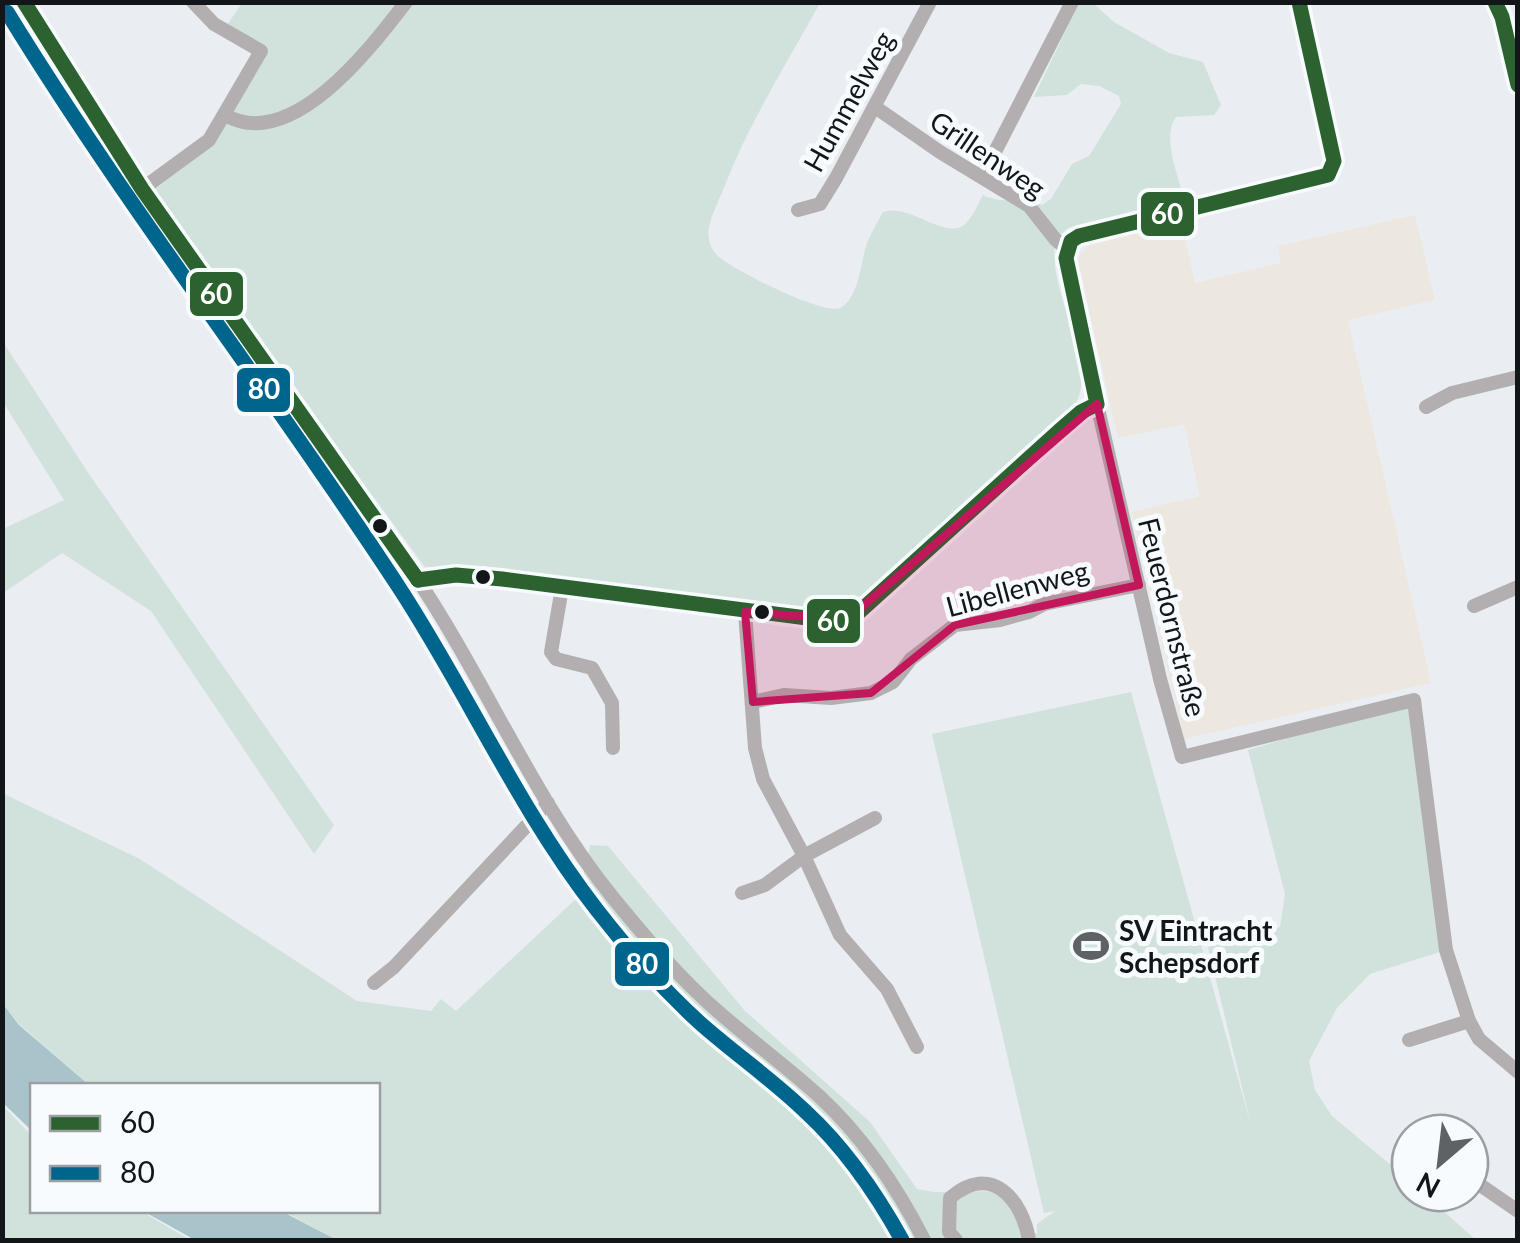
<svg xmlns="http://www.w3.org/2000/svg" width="1520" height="1243" font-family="Lato,sans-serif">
  <rect width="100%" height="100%" fill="#eaeef3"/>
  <path fill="#ece7df" d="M1415,215L1435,300L1348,320L1431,683L1184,739L1132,512L1200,496L1184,424L1118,438L1078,261L1081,252L1093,243L1181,223L1195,283L1281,263L1278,246Z"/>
  <g fill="#d1e1db">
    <path d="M242,3H820C787,63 750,121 725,185C720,198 712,213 709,227C707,238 710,248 717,255C730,269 825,316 840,308C858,299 861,264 866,246C870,235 877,223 883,212C909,202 949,243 966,223C973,216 978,204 983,195C1001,205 1022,196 1042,205L1051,199L1072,164L1089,156L1121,104L1119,96L1099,86L1081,84L1067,95L1034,97L1079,3H1093L1114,22L1169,53L1203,62L1221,105L1214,115L1176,117C1161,137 1179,177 1184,199L1068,228L1057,238C1042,282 1097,358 1077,401L856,605L831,612L488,568L425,567L147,190L201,140L259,45L227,25Z"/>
    <path d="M3,342L89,474L334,825L314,854L151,611L62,553L3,593V529L64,500L3,402Z"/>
    <path d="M1131,692L1252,1129L1208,947L1280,927L1285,894L1248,750L1414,701L1446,950L1370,974L1337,1008L1309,1061L1315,1090L1332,1116L1410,1181V1193H1423L1476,1240H337L283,1211L378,1210V1086L89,1085L19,1024L3,1004L2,793L140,859L357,1001L431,1011L441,999L456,1011L579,896L590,845L608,846L745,1011L870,1122L917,1189L934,1192L1003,1191L1029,1235L1037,1233V1224L1055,1211L1044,1213L932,734Z"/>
    <path d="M2,1105L32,1136V1210L141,1211L190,1240H3Z"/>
  </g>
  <g fill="#a8c3c9">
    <path d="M3,1004L19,1025L89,1085L32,1086V1131L3,1103Z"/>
    <path d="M143,1211H281L337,1240H195Z"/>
  </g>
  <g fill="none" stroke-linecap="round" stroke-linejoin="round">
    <g stroke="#b3afb0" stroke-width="14">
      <path d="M24,2C143,202 287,384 416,577C486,682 535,802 614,899C642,933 671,968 702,997C740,1033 782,1062 820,1097C863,1137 898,1189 924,1240"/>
      <path d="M1495,2L1502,17L1518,87"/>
      <path d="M875,107L940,152L1029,206L1055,239L1067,249"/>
      <path d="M225,115C291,153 370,49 406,2"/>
      <path d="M982,177L1072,2"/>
      <path d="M142,189L209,140L261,51L214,24L193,2"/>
      <path d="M798,210L820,204L836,178L930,2"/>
      <path d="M1097,404L1160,679L1182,757L1414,700L1446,950L1469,1021L1479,1039L1518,1072"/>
      <path d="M1426,407L1452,393L1518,377"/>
      <path d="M418,580L456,575L502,579L838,622L857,614L1059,431L1081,412L1097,404L1066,258L1071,241L1079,236L1328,175L1334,161L1299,2"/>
      <path d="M562,588L551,652L556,659L592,668L612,703L613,748"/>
      <path d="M1474,606L1518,587"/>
      <path d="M745,612L755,748L763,779L804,856L840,935L887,989L917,1047"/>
      <path d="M753,702L784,695L831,698L871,693L893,682L911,659L955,625L1000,620L1029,612L1044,604L1139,585"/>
      <path d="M742,893L765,885L804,856L875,818"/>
      <path d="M374,983L394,967L548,803"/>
      <path d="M1409,1040L1469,1021"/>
      <path d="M1470,1178L1518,1211"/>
      <path d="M956,1240L949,1232L950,1198C991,1162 1022,1199 1029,1240"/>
    </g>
    <defs>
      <g id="bus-1">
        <path d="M24,2L142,189L418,580"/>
        <path d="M1495,2L1502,17L1518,85"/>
        <path d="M418,580L456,575L502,579L838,622L857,614L1059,431L1081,412L1097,404L1066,258L1071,241L1079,236L1328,175L1334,161L1299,2"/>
      </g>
      <path id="bus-2" d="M7,12C129,211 273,394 400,589C469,695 519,810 597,910C628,950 663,989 700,1023C735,1054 773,1080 806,1112C845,1148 876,1193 902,1240"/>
    </defs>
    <use href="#bus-1" stroke="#f7fbfe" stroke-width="22"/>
    <use href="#bus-2" stroke="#f7fbfe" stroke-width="22"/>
    <use href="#bus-1" stroke="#2b622f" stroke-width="15"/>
    <use href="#bus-2" stroke="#00658d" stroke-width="15"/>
  </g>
  <path fill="#c2185b" fill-opacity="0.2" stroke="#c2185b" stroke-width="8" stroke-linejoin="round" d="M1097,404L1139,585L955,625L871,693L753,702L745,612L848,619Z"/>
  <defs>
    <symbol id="stadium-bare" viewBox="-9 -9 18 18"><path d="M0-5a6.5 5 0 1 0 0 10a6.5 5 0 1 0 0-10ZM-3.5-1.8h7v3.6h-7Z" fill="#5e6265" stroke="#f7fbfe" stroke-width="2.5" paint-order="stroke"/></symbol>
  </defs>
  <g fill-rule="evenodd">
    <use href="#stadium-bare" x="1066" y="921" width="50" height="50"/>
  </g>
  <g fill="#131619" stroke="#f7fbfe" stroke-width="4">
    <circle cx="380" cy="526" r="9"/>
    <circle cx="483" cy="577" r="9"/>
    <circle cx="762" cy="612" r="9"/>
  </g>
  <g text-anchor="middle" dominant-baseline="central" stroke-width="10" stroke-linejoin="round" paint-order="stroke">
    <g font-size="28" fill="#131619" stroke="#f7fbfe">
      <text transform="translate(848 101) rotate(-61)">Hummelweg</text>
      <text transform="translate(988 154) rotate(34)">Grillenweg</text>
      <text transform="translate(1017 588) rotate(-15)">Libellenweg</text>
      <text transform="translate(1173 617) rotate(76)">Feuerdornstraße</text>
    </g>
    <g font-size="28" font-weight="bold" fill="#131619" stroke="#f7fbfe" text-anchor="start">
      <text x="1119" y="930">SV Eintracht<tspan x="1119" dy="32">Schepsdorf</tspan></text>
    </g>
  </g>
  <g stroke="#f7fbfe" stroke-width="4">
    <rect x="1139" y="190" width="57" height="48" rx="10" fill="#2b622f"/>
    <rect x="188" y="270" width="57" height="48" rx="10" fill="#2b622f"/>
    <rect x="235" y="366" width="57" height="48" rx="10" fill="#00658d"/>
    <rect x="805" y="597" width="57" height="48" rx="10" fill="#2b622f"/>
    <rect x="613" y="940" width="58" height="48" rx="10" fill="#00658d"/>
  </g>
  <g font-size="28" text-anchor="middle" font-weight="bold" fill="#fff">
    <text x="1167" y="224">60</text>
    <text x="216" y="304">60</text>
    <text x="264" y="399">80</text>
    <text x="833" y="631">60</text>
    <text x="642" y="974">80</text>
  </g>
  <rect width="1520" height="1243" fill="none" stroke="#131619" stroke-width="10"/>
  <rect x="30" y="1083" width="350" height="130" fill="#f7fbfe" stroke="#9c9fa2" stroke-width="2.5"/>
  <rect x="50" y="1116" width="50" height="15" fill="#2b622f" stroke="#9c9fa2" stroke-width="2.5"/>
  <text x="120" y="1133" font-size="30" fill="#131619">60</text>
  <rect x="50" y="1166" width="50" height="15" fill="#00658d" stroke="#9c9fa2" stroke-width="2.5"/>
  <text x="120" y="1183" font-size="30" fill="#131619">80</text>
  <g transform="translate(1440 1163) rotate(208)"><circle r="48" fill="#f7fbfe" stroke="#9c9fa2" stroke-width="2.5"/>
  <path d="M0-8L18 38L0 25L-18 38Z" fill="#5e6265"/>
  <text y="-15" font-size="28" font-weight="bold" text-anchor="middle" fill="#131619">N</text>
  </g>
</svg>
